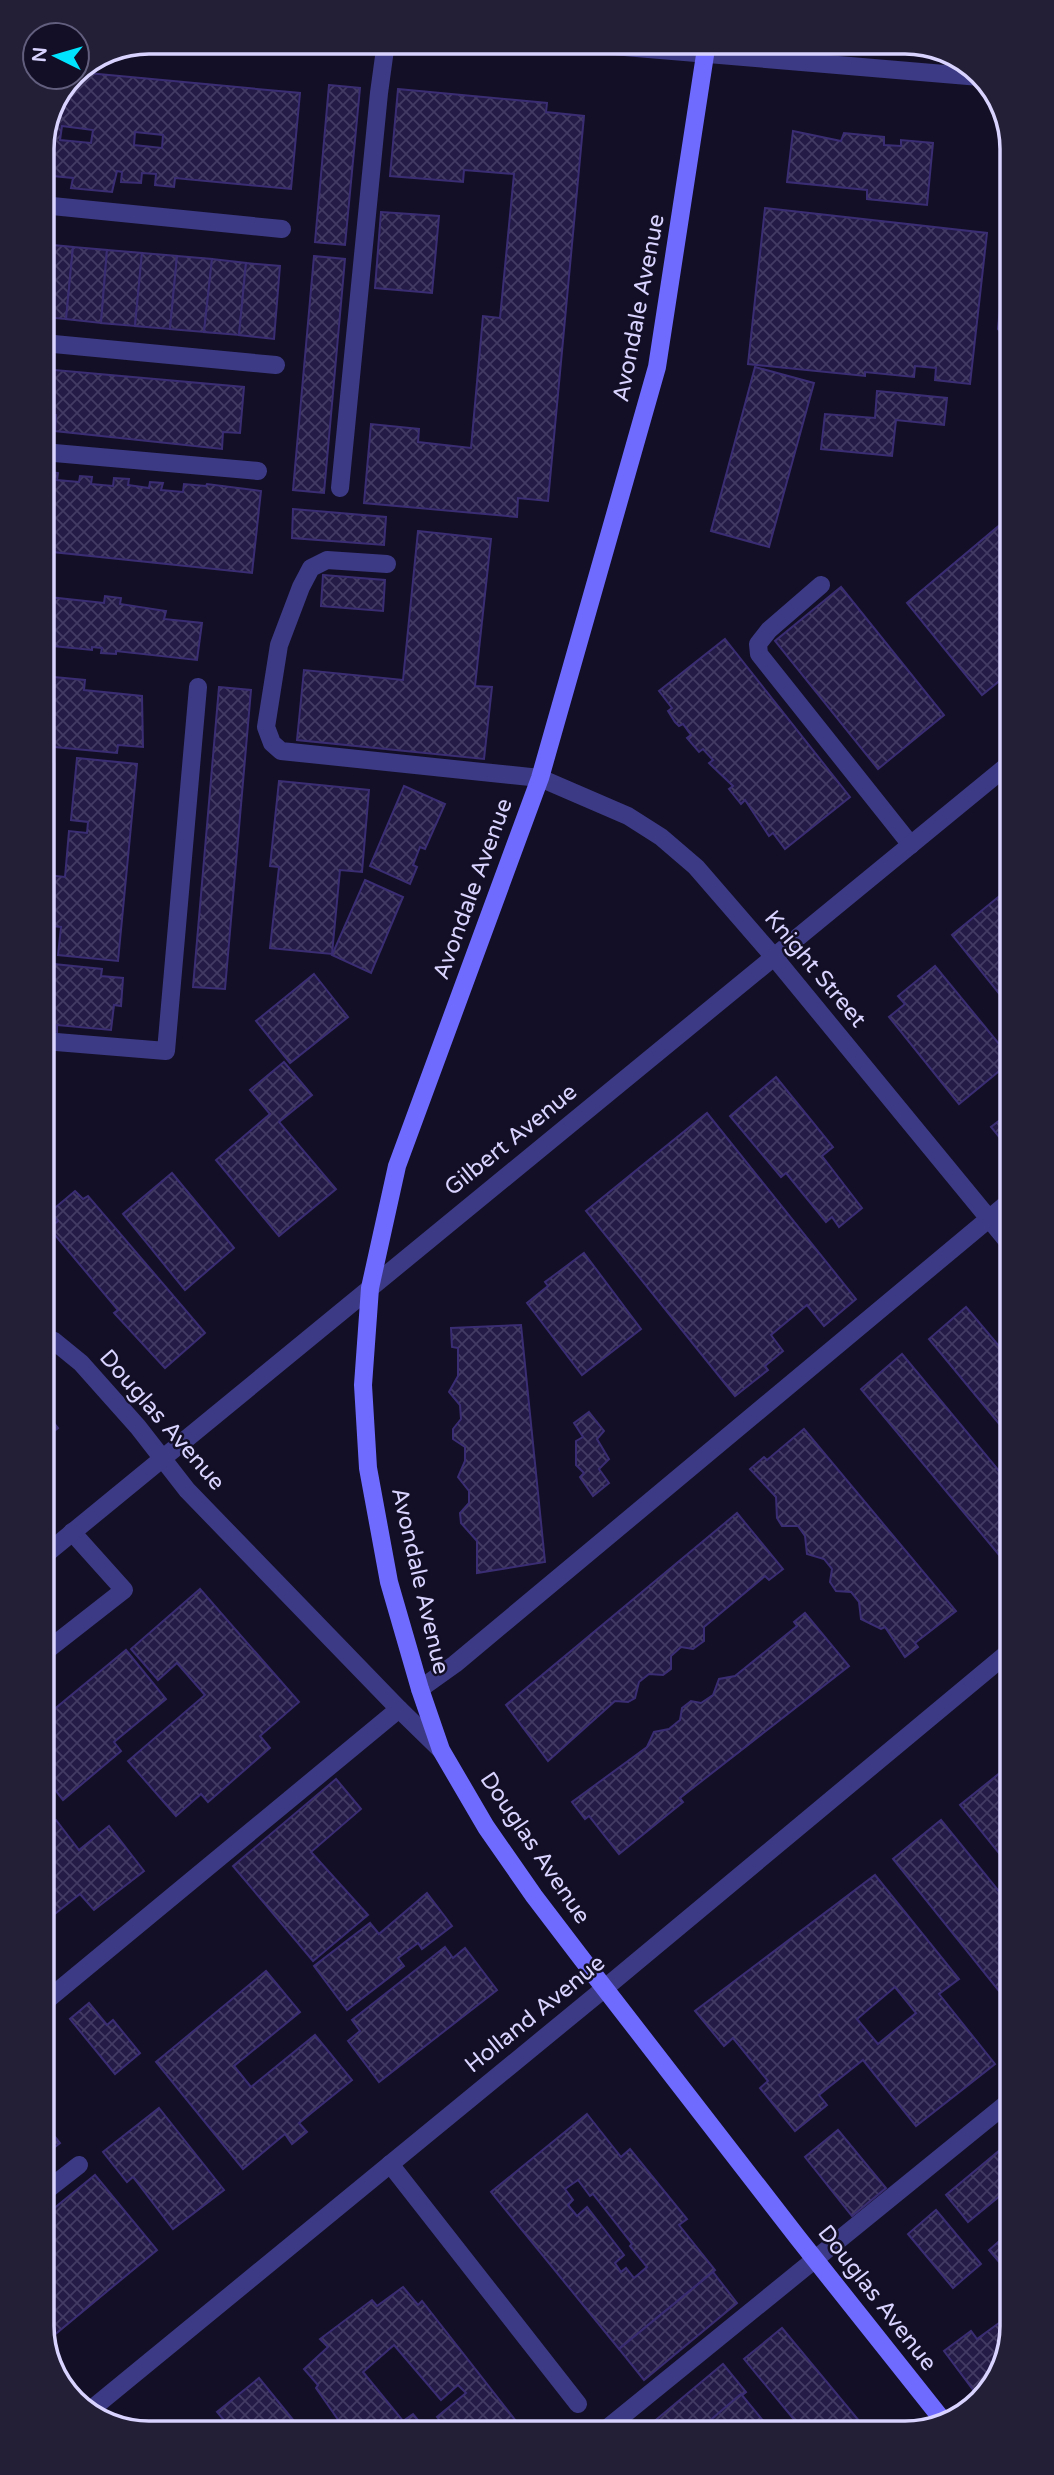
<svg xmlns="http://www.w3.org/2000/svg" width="1054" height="2475" font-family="'Varela Round',sans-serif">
  <defs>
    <pattern id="building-cross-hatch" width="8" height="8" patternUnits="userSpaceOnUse" patternTransform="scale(1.75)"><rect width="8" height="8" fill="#241b47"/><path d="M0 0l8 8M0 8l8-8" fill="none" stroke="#433b63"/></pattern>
  </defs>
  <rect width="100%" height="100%" fill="#130f26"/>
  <g fill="url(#building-cross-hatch)" stroke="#3b2d73" stroke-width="2" fill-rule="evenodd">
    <path d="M77,72L300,93L291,189L175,178L174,187L155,185L156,174L142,173L141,183L121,182L122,172L117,171L112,192L71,188L73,178L53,176L54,165H45L42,175V142L72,77H77ZM62,126L93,130L91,143L60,140ZM135,132L163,135L162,148L134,145Z"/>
    <path d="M329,85L360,88L345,245L315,242Z"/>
    <path d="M398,89L547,103L546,112L584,116L548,501L518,498L517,517L364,503L371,424L419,429L418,442L471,448L483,316L500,318L514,174L464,170L463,182L390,176Z"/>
    <path d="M793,131L841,141L844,133L884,137V145L901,146V140L933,143L927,205L867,199V190L787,182Z"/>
    <path d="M765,208L987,233L970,384L935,380L936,368L915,366L914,377L865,372V376L748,364Z"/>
    <path d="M381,212L439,216L432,293L375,288Z"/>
    <path d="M1007,236V340L998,329Z"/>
    <path d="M42,244L73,247L66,319L43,317Z"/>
    <path d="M73,247L107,250L101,323L66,319Z"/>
    <path d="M107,250L142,253L135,326L101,323Z"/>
    <path d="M142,253L177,256L170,329L135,326Z"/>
    <path d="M177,256L212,259L204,332L170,329Z"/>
    <path d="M314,256L345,259L324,493L293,490Z"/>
    <path d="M212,259L246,263L239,335L204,332Z"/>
    <path d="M246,263L280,266L274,339L239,335Z"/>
    <path d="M755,367L814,383L769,547L711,531Z"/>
    <path d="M43,369L244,387L240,433L223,432L222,449L55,431L56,415L43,413Z"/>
    <path d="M877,391L947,398L944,425L896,420L892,456L821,449L825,414L875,418Z"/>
    <path d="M44,471L58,473L57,480L79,482L80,476L92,477L91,484L113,486L114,478L129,479L128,485L149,488L150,482L163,483L161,490L183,492L184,484L206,486L207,484L261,491L252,573L43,551Z"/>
    <path d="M293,509L386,517L384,545L292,538Z"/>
    <path d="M1007,519L1008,674L982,695L907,603Z"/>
    <path d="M418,531L491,539L475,686L492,687L484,759L297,740L304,670L403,680Z"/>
    <path d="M323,575L385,580L383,611L321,606Z"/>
    <path d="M841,587L944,715L878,769L775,641Z"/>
    <path d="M43,588L50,589L49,597L104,603L105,596L121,598L120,604L166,611L164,619L202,623L197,660L116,651V654L101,653L102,648L92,647V650L43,645Z"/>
    <path d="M725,639L850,797L785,849L773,833L769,836L745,800L741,804L729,789L733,786L709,763L713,760L703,749L699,752L687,738L691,735L683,724L679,726L675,722L668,711L672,708L659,691Z"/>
    <path d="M43,676L85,680L84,690L142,696L143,747L118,745L117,753L44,746Z"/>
    <path d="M219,687L251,690L225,989L193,987Z"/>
    <path d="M77,758L137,764L118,961L58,955L61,927L44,925L47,875L65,877L69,831L87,833L88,822L71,820Z"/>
    <path d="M279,781L369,790L362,872L340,870L332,954L270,948L279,867L270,866Z"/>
    <path d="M404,786L445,804L425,849L420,847L413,865L417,867L410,884L370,866Z"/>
    <path d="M365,880L403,897L371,973L332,955Z"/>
    <path d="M1008,889L1009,1006L952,935Z"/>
    <path d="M44,963L102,969L101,976L123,978L121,1006L114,1005L111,1030L57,1025V1032L44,1031Z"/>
    <path d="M935,966L1009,1056V1063L959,1104L889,1017L905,1004L898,996Z"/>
    <path d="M314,974L348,1017L290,1063L256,1021Z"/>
    <path d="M284,1062L312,1095L279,1122L336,1189L279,1236L216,1160L270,1114L250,1090Z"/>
    <path d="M776,1077L833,1147L822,1156L862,1208L839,1227L832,1217L826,1222L786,1173L781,1177L730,1116Z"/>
    <path d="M45,1110L52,1111L46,1167H45Z"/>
    <path d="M707,1113L856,1299L824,1326L807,1305L771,1335L783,1351L765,1366L768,1370L735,1396L586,1211Z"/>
    <path d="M1009,1113V1149L991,1127Z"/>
    <path d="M172,1173L234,1248L185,1290L123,1214Z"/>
    <path d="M75,1191L83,1199L88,1196L205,1333L165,1368L114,1313L118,1310L49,1228L58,1221L50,1212Z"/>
    <path d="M584,1253L641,1329L582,1375L527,1303L548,1286L545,1282Z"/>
    <path d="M966,1307L1010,1359V1437L929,1339Z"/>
    <path d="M521,1325L545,1562L477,1573V1541L461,1523L460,1513L469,1503V1491L458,1477L465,1461V1447L453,1439V1429L461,1419L460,1405L449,1392L458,1376V1348L452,1347L451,1328Z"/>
    <path d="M902,1354L1010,1484V1558L1005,1562L861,1389Z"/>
    <path d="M45,1412L58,1428L45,1438Z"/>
    <path d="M589,1412L604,1431L597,1439L609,1459L599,1469L609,1483L593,1496L580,1477L584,1473L576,1465V1441L583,1437L574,1423Z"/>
    <path d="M804,1429L956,1611L915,1643L918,1647L905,1657L885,1627L881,1629L861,1619L859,1602L851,1592L836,1591L830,1582L832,1569L824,1559L807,1554L805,1536L798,1526H782L777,1518L776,1497L750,1469L764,1457L767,1460Z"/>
    <path d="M737,1513L783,1569L769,1580L765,1576L704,1627V1641L693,1649L681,1647L671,1656V1669L663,1675L649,1674L639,1682L635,1698L628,1702L615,1701L548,1761L506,1705Z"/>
    <path d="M200,1589L299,1702L260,1736L270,1748L208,1802L201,1794L176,1816L128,1761L205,1695L177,1663L158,1680L131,1649Z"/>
    <path d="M805,1613L849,1666L680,1798L683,1802L619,1854L589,1816L585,1819L572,1802L647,1747L654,1732L669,1729L680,1720L682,1708L691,1701L701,1703L713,1695L719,1679L735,1676L797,1626L794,1622Z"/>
    <path d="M126,1650L166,1699L114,1742L121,1751L63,1800L52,1786L46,1791V1716Z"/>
    <path d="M1006,1768L1011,1774V1868L960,1805Z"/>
    <path d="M336,1779L361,1809L311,1852L368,1915L313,1961L233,1866Z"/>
    <path d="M56,1820L79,1850L109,1826L144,1871L94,1910L80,1894L51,1917L46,1912V1827Z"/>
    <path d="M941,1820L1011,1906V2006L893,1859Z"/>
    <path d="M875,1875L959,1979L939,1994L995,2064L916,2126L863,2060L819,2095L827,2105L795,2131L760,2088L768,2081L733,2038L724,2046L695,2011ZM895,1987L916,2013L878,2044L857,2019Z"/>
    <path d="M427,1893L452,1926L422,1949L418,1943L398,1958L404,1966L347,2010L314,1966L370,1923L379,1934Z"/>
    <path d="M445,1947L453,1958L465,1948L497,1990L379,2082L348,2041L360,2031L352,2020Z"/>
    <path d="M266,1971L300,2012L234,2066L251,2087L315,2035L352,2080L299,2123L307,2132L292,2144L285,2134L243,2169L156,2062Z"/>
    <path d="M89,2003L107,2025L113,2020L140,2053L115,2074L70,2019Z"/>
    <path d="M159,2108L224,2190L173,2229L133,2177L127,2182L103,2152Z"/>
    <path d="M587,2114L621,2157L630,2149L687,2219L679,2225L715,2270L619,2349L491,2192ZM578,2180L590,2196L593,2194L632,2244L630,2246L647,2267L634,2278L626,2268L621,2272L615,2263L624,2255L587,2207L577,2216L568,2205L573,2200L565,2189Z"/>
    <path d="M47,2127L60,2143L47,2153Z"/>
    <path d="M838,2130L886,2188L852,2216L805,2157Z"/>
    <path d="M1012,2140V2186L968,2222L946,2195Z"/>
    <path d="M95,2175L157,2250L47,2341V2214Z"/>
    <path d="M936,2210L981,2264L953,2288L908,2234Z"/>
    <path d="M1012,2230V2277L989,2250Z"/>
    <path d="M713,2272L737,2303L644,2380L619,2349Z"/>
    <path d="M403,2287L418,2305L422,2301L523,2430L448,2431L437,2417L466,2393L458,2385L441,2400L394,2345L363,2372L403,2421L413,2414L427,2431H346L316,2388L318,2385L304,2369L328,2347L320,2339L372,2300L377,2306Z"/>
    <path d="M1003,2320L1011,2330L990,2391L980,2399L944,2351L971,2331L977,2339Z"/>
    <path d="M782,2328L865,2428H801L744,2359Z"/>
    <path d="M723,2364L746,2392L700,2429H645Z"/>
    <path d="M259,2378L303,2432H234L217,2412Z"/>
    <path d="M741,2394L770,2429H700Z"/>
  </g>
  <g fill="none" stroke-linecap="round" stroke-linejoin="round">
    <g stroke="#3d3a85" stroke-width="18">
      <path d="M42,205L282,229"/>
      <path d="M43,343L276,365"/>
      <path d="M43,452L258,471"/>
      <path d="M340,488L379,93L386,42"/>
      <path d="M387,564L327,560L311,568L301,587L279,645L266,727L272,743L281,751L540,778"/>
      <path d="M821,585L769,630L758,644L759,654L911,845"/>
      <path d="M44,1041L166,1051L198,687"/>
      <path d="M46,1651L124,1590L72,1532"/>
      <path d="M420,1689L455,1664L1009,1202"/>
      <path d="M47,2000L399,1709"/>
      <path d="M390,2164L578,2404"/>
      <path d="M47,2190L79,2165"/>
      <path d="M605,2430L1011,2100"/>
    </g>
    <g stroke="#3d3a85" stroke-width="18">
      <path d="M565,42L980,77"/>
      <path d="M540,778L628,816L661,837L696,867L774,957L1009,1243"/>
      <path d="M45,1337L54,1341L81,1363L138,1427L187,1490L399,1709L441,1750"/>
      <path d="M46,1554L1008,765"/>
      <path d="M88,2412L605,1988L1010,1651"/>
    </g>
    <path stroke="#6f6bff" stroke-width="18" d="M707,42L657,367L540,778L397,1166L370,1288L363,1385L368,1468L389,1582L420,1689L441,1750L486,1827L534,1896L582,1959L798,2238L945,2423"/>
  </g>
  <g text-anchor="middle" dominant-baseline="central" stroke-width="5" stroke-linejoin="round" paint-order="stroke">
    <g font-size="23" fill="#d9d4ff" stroke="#130f26">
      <text transform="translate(639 308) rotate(-79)">Avondale Avenue</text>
      <text transform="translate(473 889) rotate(-70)">Avondale Avenue</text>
      <text transform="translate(815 969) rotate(50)">Knight Street</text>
      <text transform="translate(511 1140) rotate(-39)">Gilbert Avenue</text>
      <text transform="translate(162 1420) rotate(49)">Douglas Avenue</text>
      <text transform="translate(420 1581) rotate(77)">Avondale Avenue</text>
      <text transform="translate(535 1848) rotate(56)">Douglas Avenue</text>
      <text transform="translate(535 2014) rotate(-39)">Holland Avenue</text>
      <text transform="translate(877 2298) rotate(52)">Douglas Avenue</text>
    </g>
  </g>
  <path d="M0 0H1054V2475H0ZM149 54H905A95 95 0 0 1 1000 149V2326A95 95 0 0 1 905 2421H149A95 95 0 0 1 54 2326V149A95 95 0 0 1 149 54Z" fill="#231f37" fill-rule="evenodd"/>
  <path fill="none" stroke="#d9d4ff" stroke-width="3.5" d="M149 54H905A95 95 0 0 1 1000 149V2326A95 95 0 0 1 905 2421H149A95 95 0 0 1 54 2326V149A95 95 0 0 1 149 54Z"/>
  <g transform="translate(56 56) rotate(275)"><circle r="33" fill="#130f26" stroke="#625e7d" stroke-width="2"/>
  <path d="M0-5L12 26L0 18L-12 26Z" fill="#00e5ff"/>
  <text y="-10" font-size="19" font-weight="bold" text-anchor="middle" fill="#d9d4ff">N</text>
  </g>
</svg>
